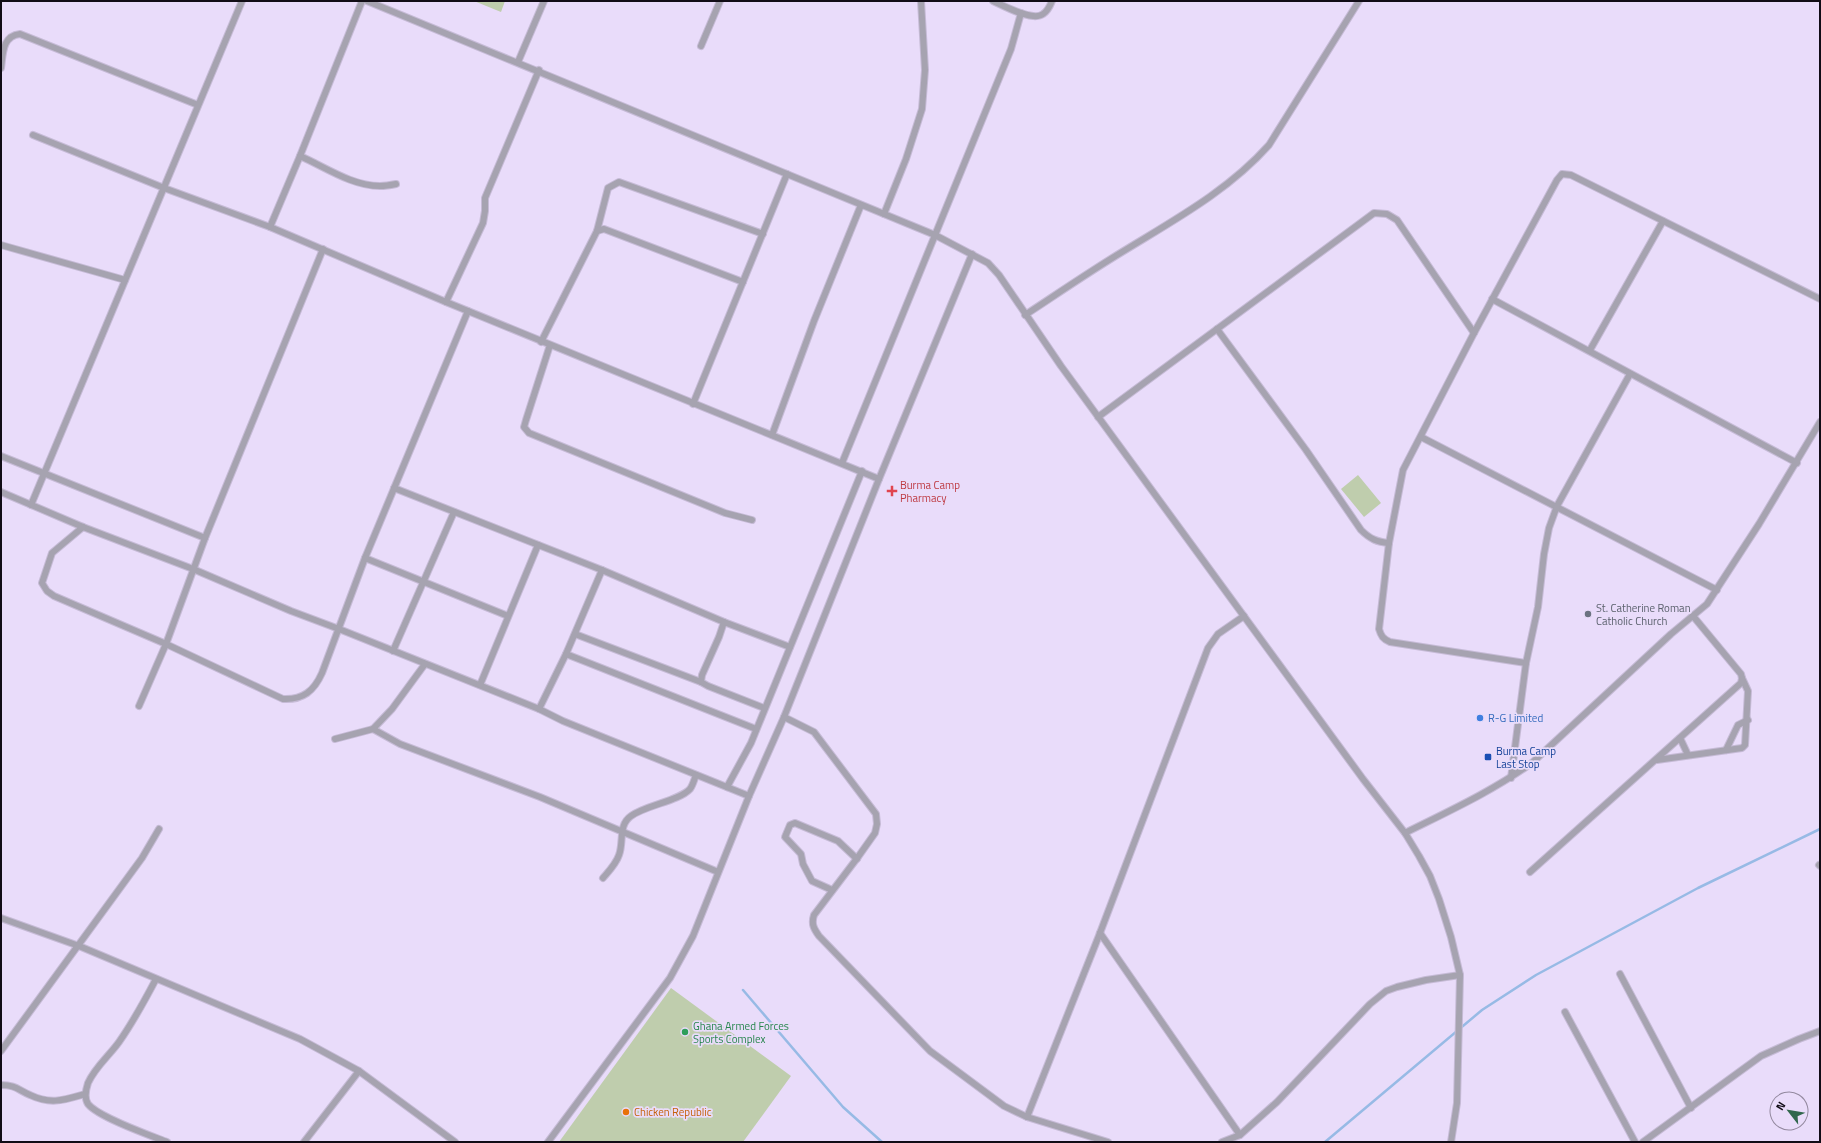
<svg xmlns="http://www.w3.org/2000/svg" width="1821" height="1143" font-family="'Titillium Web',sans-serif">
  <rect width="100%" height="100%" fill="#e9dcfa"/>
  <g fill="#bfcdad">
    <path d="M474,1H505L501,12Z"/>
    <path d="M1358,475L1381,503L1364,517L1341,489Z"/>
    <path d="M671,988L791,1076L743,1142H559Z"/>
  </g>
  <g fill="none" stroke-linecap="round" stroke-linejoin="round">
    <g stroke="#97bae5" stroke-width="2.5">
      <path d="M743,990L843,1107L882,1142"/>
      <path d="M1325,1142L1482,1010L1536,975L1698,888L1820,829"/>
    </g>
    <defs>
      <g id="street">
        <path d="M367,1L935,235L988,263L999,275L1061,366L1363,779L1405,833L1419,856L1430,876L1439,899L1451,937L1460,975L1457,1103L1451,1142"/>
        <path d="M993,1C1004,6 1033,22 1043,14C1048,11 1050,6 1052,1"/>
        <path d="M701,46L720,1"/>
        <path d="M518,62L544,1"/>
        <path d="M1,68C3,54 2,36 20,34L198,105"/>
        <path d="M33,135L164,188L270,227L446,302L879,479"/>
        <path d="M300,156C325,167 352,186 380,186C385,186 391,185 396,184"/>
        <path d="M884,214L906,159L922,109L925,70L921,1"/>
        <path d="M270,227L300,156L362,1"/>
        <path d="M597,231L608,188L619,182L763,234"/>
        <path d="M1,245L125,280"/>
        <path d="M1492,299L1797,463"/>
        <path d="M446,302L483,223L485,211V198L539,70"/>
        <path d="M1025,315C1057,294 1089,272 1122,252C1174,220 1228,191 1269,145L1359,1"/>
        <path d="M1217,329L1306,450L1361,530C1370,539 1377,542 1389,543"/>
        <path d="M541,342L597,231L604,229L743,282"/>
        <path d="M550,345L526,420L524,427L529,433L725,513L752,520"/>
        <path d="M1590,350L1663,221"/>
        <path d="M693,404L787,174"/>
        <path d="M1098,417L1374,213L1387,214L1397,220L1474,333"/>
        <path d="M772,435L814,321L861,205"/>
        <path d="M1421,437L1717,590"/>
        <path d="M1,456L205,538"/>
        <path d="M842,463L1011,49L1021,13"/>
        <path d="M394,488L602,570L724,622L719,637L702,675L701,682L708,686L764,708"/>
        <path d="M1,492L83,527L193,569L291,611L339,629L539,709L563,721L749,796"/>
        <path d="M31,505L242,1"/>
        <path d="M83,527L52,553L42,583L47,591L54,596L166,644L283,699C303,700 314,691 322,673L365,558L468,311"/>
        <path d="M365,558L508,616"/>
        <path d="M724,622L790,647"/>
        <path d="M575,634L701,682"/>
        <path d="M393,651L454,512"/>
        <path d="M566,654L756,729"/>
        <path d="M1526,663L1390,642C1383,639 1381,636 1379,629L1389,543L1403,470L1474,333L1557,180L1562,174L1571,175L1820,299"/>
        <path d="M480,685L538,545"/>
        <path d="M139,706L166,644L205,538L323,249"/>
        <path d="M539,709L566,654L602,570"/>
        <path d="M784,717L814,732L876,814L877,824L875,833L858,857L814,915C811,924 814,929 819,936L930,1051L1004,1106L1027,1117L1108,1142"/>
        <path d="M373,729L400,744L540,797L718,872"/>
        <path d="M1680,738L1688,755"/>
        <path d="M335,739L373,729L392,709L425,664"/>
        <path d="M1726,750L1738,725L1748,720"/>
        <path d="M1657,760L1742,748L1745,745L1748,691L1742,678"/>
        <path d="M1511,778L1526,663L1538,607L1544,554L1549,528L1557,506L1630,374"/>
        <path d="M727,787L751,743L862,471"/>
        <path d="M1405,833C1449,811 1493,791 1533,762L1671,634L1707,604L1759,524L1820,422"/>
        <path d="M1819,865L1820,866"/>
        <path d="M1530,872L1741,683L1742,678L1741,674L1693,616"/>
        <path d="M603,878C609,871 616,864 619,855C624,842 618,825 631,816C646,805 679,801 690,789C693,785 694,780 696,775"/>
        <path d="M832,890L812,881L803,864L801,854L785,837L790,825L795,823L838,841L857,859"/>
        <path d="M1,918L79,946L300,1039L359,1071L455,1142"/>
        <path d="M1100,933L1240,1135"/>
        <path d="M1620,974L1691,1108"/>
        <path d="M156,979C145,1000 133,1022 119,1042C109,1056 95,1067 88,1083C86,1089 84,1098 88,1104C98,1117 149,1135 167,1142"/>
        <path d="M1565,1012L1635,1142"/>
        <path d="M1,1051L142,858L159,829"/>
        <path d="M1,1085C16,1085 18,1090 30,1095C51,1105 64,1100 85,1094"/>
        <path d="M1027,1117L1100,933L1208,648L1218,634L1244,616"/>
        <path d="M304,1142L359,1071"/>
        <path d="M548,1142L670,978L693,936L749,796L784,717L879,479L972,254"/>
        <path d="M1222,1142L1240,1135L1277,1102L1370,1004L1386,991L1397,987L1426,980L1460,975"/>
        <path d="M1643,1142L1761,1056L1799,1039L1820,1031"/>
      </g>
    </defs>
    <use href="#street" stroke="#c6bbd6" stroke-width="8"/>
    <use href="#street" stroke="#a6a3b0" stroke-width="6"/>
  </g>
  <path fill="#e0444e" stroke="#e9dcfa" stroke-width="1.5" d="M890 485h4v4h4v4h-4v4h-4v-4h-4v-4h4z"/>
  <circle fill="#6b7280" stroke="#e9dcfa" stroke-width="1.5" cx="1588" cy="614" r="4"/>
  <circle fill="#3f7fe0" stroke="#e9dcfa" stroke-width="1.5" cx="1480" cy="718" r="4"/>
  <rect fill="#1a4fb4" stroke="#e9dcfa" stroke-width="1.5" x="1484" y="753" width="8" height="8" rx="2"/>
  <circle fill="#2e9e5b" stroke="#e9dcfa" stroke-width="1.5" cx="685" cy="1032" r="4"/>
  <circle fill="#e8710a" stroke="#e9dcfa" stroke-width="1.5" cx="626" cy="1112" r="4"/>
  <g text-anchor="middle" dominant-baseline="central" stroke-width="3.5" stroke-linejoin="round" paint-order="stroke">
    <g font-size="11" fill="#be3a42" stroke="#e9dcfa" text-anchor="start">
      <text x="900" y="485">Burma Camp<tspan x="900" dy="13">Pharmacy</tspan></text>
    </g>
    <g font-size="11" fill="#5b616d" stroke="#e9dcfa" text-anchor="start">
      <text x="1596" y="608">St. Catherine Roman<tspan x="1596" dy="13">Catholic Church</tspan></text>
    </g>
    <g font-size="11" fill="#366cbe" stroke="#e9dcfa" text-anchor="start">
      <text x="1488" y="718">R-G Limited</text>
    </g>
    <g font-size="11" fill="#164399" stroke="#e9dcfa" text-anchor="start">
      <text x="1496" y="751">Burma Camp<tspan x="1496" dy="13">Last Stop</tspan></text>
    </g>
    <g font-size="11" fill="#27864d" stroke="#e9dcfa" text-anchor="start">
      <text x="693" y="1026">Ghana Armed Forces<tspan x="693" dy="13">Sports Complex</tspan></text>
    </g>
    <g font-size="11" fill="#c56008" stroke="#e9dcfa" text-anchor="start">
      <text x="634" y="1112">Chicken Republic</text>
    </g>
  </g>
  <rect width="1821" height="1143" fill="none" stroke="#110c16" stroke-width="4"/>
  <g transform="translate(1789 1111) rotate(301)"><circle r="19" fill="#e9dcfa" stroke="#93899f"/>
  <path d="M0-3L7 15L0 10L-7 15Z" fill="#31674d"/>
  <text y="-6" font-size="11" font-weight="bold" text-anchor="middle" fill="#110c16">N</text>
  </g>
</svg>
